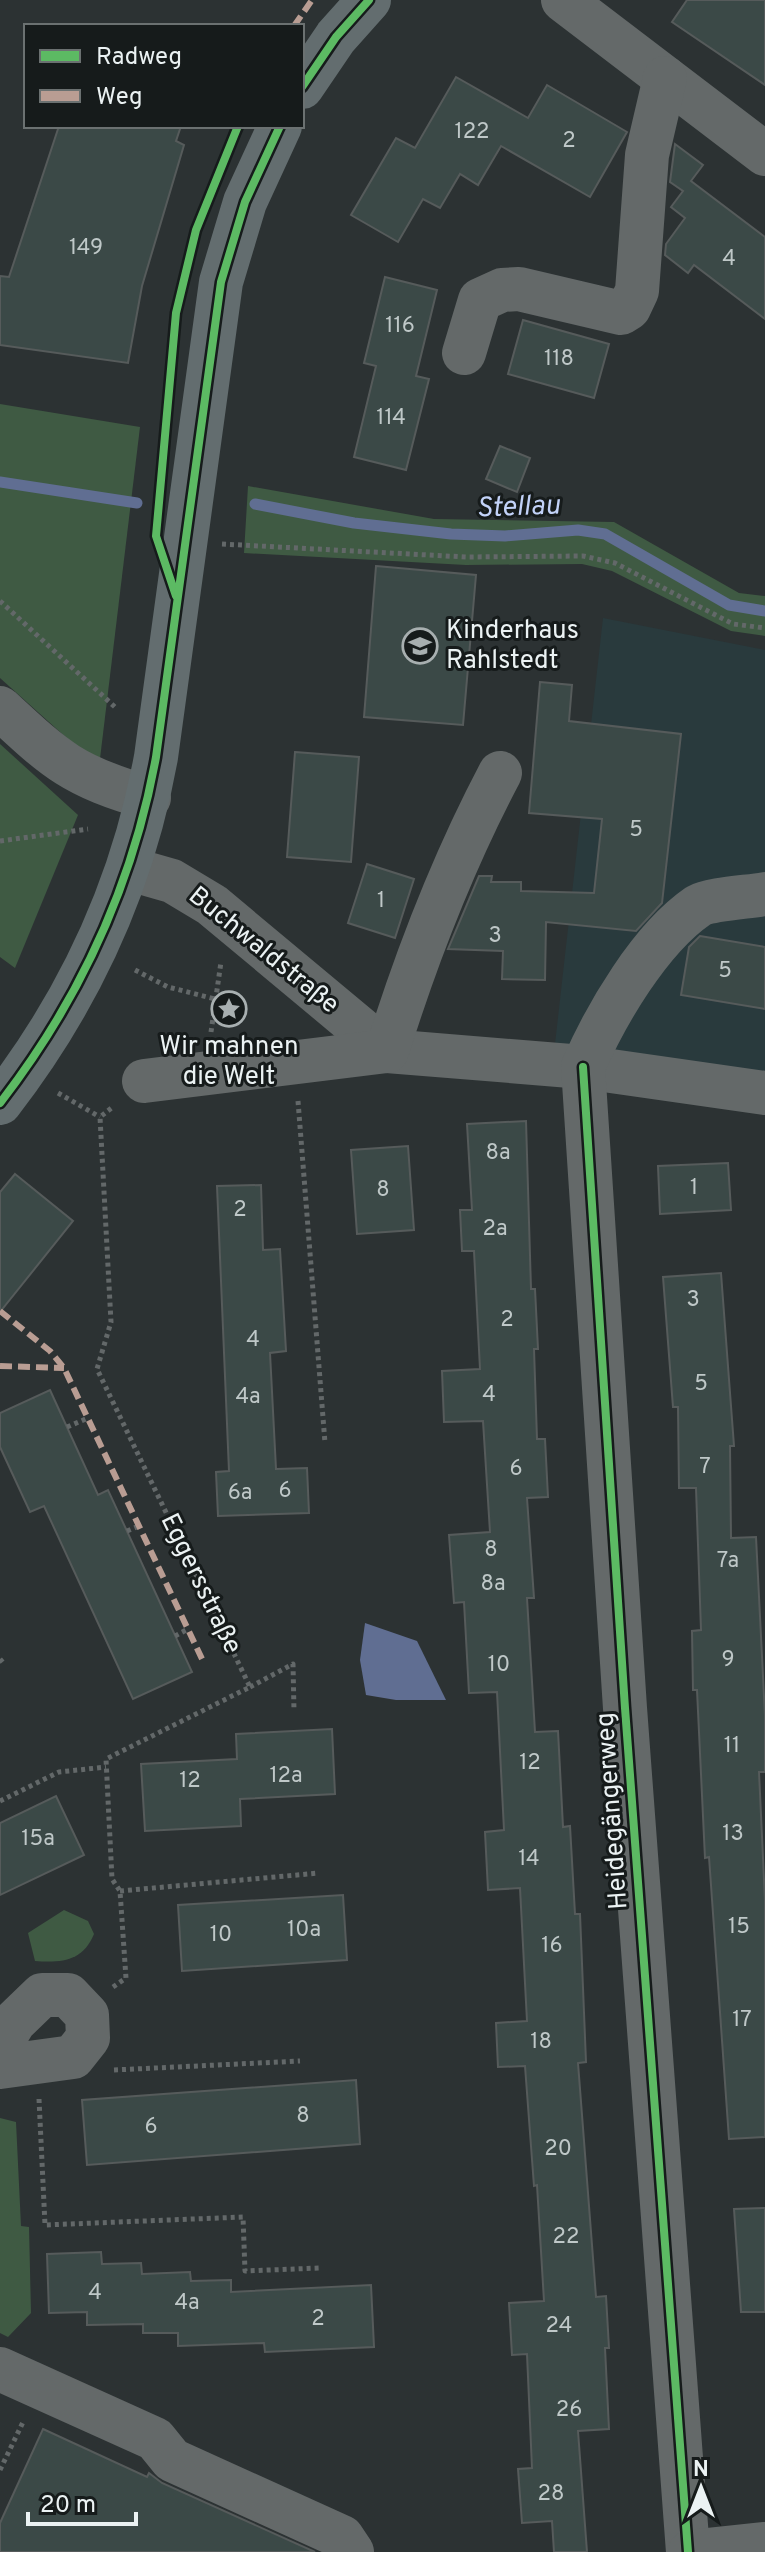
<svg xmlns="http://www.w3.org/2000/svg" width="765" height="2552" font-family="Overpass,sans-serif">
  <rect width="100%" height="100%" fill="#2c3233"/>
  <path fill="#293a3d" d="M603,618L765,650V1081L555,1044Z"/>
  <g fill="#3f5a43">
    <path d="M0,404L140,427L99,767L0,678Z"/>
    <path d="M248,486L434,519L614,522L739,593L765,596V636L731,631L612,571L582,564L466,565L244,553Z"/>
    <path d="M0,744L78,815L15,968L0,957Z"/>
    <path d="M64,1910L88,1921L94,1934C83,1961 62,1963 35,1961L28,1933Z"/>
    <path d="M0,2118L16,2122L21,2226L29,2227L31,2313L8,2337L0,2333Z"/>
  </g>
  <path fill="#606e92" d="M365,1623L417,1641L446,1700H396L366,1695L360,1660Z"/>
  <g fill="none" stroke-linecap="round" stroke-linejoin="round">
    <g stroke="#606e92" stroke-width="11">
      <path d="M0,482L137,503"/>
      <path d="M255,504L354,523L451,534L505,536L578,530L605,534L729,605L765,611"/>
    </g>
  </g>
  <g fill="#3b4947" stroke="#565b5b" stroke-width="2">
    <path d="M687,0H765V85L672,22Z"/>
    <path d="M456,77L528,118L547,85L627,132L590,197L501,146L478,185L460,174L440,208L423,199L398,242L351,215L396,138L415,148Z"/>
    <path d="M59,126H181L176,141L184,145L142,286L128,363L0,345V276L9,277Z"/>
    <path d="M675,144L703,165L691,181L765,237V319L694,265L688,273L665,255L666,244L685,218L671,207L683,191L670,182Z"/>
    <path d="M385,277L437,290L416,376L429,379L406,470L354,457L376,366L364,363Z"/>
    <path d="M523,320L609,344L594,398L508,374Z"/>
    <path d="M500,446L530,458L517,492L486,479Z"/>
    <path d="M376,566L476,575L463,725L364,717Z"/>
    <path d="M540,682L572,685L569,721L681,734L662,903L636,931L546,922L545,980L502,979L503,951L448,949L479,876H492L491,882H521V891L594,893L602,819L529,813Z"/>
    <path d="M295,752L359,757L351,862L287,857Z"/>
    <path d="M367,864L414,879L395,938L348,923Z"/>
    <path d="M700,936L765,947V1009L681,995L689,947Z"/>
    <path d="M526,1121L531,1289H535L538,1349H534L537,1439H545L548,1497L527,1498L534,1598H527L535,1732L558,1731L563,1827L570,1826L575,1914H580L586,2062L578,2063L596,2297L606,2296L609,2348H605L609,2429L578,2431L587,2552H554L552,2521L522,2523L518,2469L532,2468L527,2354L512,2355L509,2303L544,2301L537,2185L534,2186L525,2066L498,2067L496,2023L527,2021L520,1888L488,1890L485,1832L504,1830L497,1692L469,1693L464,1602L454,1603L449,1535L490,1532L483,1421L444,1422L442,1371L480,1369L474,1251H462L460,1210H472L467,1124Z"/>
    <path d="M408,1146L414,1230L357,1234L351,1150Z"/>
    <path d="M728,1163L731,1210L660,1214L658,1166Z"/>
    <path d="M15,1174L73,1221L0,1312V1192Z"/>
    <path d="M261,1185L263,1250L280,1249L286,1351L270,1353L276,1469L307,1468L309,1513L218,1516L216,1472L229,1471L217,1186Z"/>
    <path d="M721,1273L734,1446H730L731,1538L756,1537L765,1716V1772H759L765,1901V2137L729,2139L709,1857L705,1858L697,1690H693L692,1631L701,1630L696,1488H679L678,1407H673L663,1277Z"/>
    <path d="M50,1390L98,1495L108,1490L192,1672L133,1699L44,1506L30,1512L0,1447V1413Z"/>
    <path d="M332,1729L335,1794L240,1799L241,1826L145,1831L141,1764L237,1759L236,1734Z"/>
    <path d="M56,1796L84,1855L0,1895V1823Z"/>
    <path d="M343,1895L347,1960L182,1971L178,1905Z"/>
    <path d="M356,2080L360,2144L87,2165L82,2100Z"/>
    <path d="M765,2208V2312H741L734,2209Z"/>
    <path d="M101,2252L102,2264L141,2263L142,2274L190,2272L191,2281L231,2280V2292L371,2285L374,2347L265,2352L264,2343L178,2346V2333H143V2324L87,2325V2312L49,2313L47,2254Z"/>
    <path d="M43,2429L147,2477L149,2473L162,2483L315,2552H0V2523Z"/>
  </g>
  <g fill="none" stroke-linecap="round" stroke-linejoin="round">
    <g stroke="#636869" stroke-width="5" stroke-dasharray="4 4" stroke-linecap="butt">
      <path d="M222,544L466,557L583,556L615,563L733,624L765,628"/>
      <path d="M0,601L116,708"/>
      <path d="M0,841L88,829"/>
      <path d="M135,970L168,987L215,999"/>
      <path d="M211,1032L221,962"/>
      <path d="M58,1093L100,1117"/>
      <path d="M298,1101L325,1443"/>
      <path d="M67,1427L88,1418"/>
      <path d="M127,1531L139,1526"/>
      <path d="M175,1636L188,1629"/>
      <path d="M0,1659L5,1665"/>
      <path d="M250,1687L293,1664L294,1711"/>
      <path d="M0,1801L59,1772L106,1767"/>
      <path d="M120,1891L319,1873"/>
      <path d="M113,1987L126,1978L120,1891L112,1879L106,1759L250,1687L97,1369L111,1322L100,1117L114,1106"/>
      <path d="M114,2070L300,2061"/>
      <path d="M39,2099L45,2225L243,2217L245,2271L319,2268"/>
      <path d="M0,2470L24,2420"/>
    </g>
    <g stroke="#646969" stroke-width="44">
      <path d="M563,0L765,154"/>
      <path d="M464,353L480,300L502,290L519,289L621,313L629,308L637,291L647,155L665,78"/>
      <path d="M0,708C57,761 73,776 149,798"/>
      <path d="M130,869L172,881L212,905L387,1051L583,1067L765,1093"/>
      <path d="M144,1081L387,1051C417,955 453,862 500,773"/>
      <path d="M0,2045L14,2022L42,1995H68L87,2015L88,2038L73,2057L0,2067"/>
      <path d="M0,2369L155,2439L172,2460L342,2537L352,2552"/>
      <path d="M688,2552L625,1708L583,1067C606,1014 650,939 698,906C710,899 749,897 765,894"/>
      <path d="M690,2552L765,2544"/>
    </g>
    <g stroke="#636d6f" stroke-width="44">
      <path d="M302,87L336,37L369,0"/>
      <path d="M0,1103C79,1001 133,884 156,757L221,282L245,202L280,126"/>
    </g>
    <g stroke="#b99d93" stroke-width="6" stroke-dasharray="12 6" stroke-linecap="butt">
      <path d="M294,26L312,0"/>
      <path d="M0,1311L50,1351L64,1368L203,1661"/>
      <path d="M0,1366L64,1368"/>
    </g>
    <defs>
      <g id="cycleway">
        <path d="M302,87L336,37L369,0"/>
        <path d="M176,596L156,536L176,313L196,230L238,126"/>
        <path d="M583,1067L625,1708L688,2552"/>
        <path d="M0,1103C79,1001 133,884 156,757L221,282L245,202L280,126"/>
      </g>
    </defs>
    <use href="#cycleway" stroke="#161b1b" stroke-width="13"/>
    <use href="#cycleway" stroke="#5cba63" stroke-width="8"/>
  </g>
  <defs>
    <symbol id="school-ring" viewBox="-11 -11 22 22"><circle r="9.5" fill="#161b1b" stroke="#a8afb0" stroke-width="1.5"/><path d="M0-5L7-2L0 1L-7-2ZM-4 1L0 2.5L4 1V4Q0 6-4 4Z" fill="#a8afb0"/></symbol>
    <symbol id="sight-ring" viewBox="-11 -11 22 22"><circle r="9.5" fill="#161b1b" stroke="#a8afb0" stroke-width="1.5"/><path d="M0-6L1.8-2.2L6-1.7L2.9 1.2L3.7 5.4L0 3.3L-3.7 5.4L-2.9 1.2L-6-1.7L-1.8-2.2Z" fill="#a8afb0"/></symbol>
  </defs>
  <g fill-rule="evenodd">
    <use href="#school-ring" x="400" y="626" width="40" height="40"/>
    <use href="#sight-ring" x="209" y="989" width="40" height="40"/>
  </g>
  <g text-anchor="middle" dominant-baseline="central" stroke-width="6" stroke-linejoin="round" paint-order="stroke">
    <g font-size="22" fill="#bfc8c8">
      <text x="472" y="132">122</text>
      <text x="569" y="141">2</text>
      <text x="86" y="248">149</text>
      <text x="729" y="259">4</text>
      <text x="400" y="326">116</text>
      <text x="559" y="359">118</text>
      <text x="391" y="418">114</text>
      <text x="636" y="830">5</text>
      <text x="381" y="901">1</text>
      <text x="495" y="936">3</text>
      <text x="725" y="971">5</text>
      <text x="498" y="1153">8a</text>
      <text x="694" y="1188">1</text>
      <text x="383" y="1190">8</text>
      <text x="240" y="1210">2</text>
      <text x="495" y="1229">2a</text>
      <text x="693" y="1300">3</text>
      <text x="507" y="1320">2</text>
      <text x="253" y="1340">4</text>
      <text x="701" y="1384">5</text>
      <text x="489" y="1395">4</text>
      <text x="248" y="1397">4a</text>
      <text x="705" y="1467">7</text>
      <text x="516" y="1469">6</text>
      <text x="285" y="1491">6</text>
      <text x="240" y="1493">6a</text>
      <text x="491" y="1550">8</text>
      <text x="728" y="1561">7a</text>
      <text x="493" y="1584">8a</text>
      <text x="728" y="1660">9</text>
      <text x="499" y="1665">10</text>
      <text x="732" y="1746">11</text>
      <text x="530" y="1763">12</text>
      <text x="286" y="1776">12a</text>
      <text x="190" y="1781">12</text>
      <text x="733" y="1834">13</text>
      <text x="38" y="1839">15a</text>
      <text x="529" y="1859">14</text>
      <text x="739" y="1927">15</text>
      <text x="304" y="1930">10a</text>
      <text x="221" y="1935">10</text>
      <text x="552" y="1946">16</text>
      <text x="742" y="2020">17</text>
      <text x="541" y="2042">18</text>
      <text x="303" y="2116">8</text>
      <text x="151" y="2127">6</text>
      <text x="558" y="2149">20</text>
      <text x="566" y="2237">22</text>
      <text x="95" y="2293">4</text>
      <text x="187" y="2303">4a</text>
      <text x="318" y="2319">2</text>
      <text x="559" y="2326">24</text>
      <text x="569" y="2410">26</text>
      <text x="551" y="2494">28</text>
    </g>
    <g font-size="26" fill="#ebf2f3" stroke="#161b1b" text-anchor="start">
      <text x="446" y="631">Kinderhaus<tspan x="446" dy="30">Rahlstedt</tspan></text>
      <text x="229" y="1047" text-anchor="middle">Wir mahnen<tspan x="229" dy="30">die Welt</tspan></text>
    </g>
    <g font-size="26" fill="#ebf2f3" stroke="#161b1b">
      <text transform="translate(263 951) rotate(39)">Buchwaldstraße</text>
      <text transform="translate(200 1584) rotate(64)">Eggersstraße</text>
      <text transform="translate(613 1811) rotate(-94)">Heidegängerweg</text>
    </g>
    <g font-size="28" font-style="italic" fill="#c2d2f8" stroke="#161b1b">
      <text transform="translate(518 508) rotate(-2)">Stellau</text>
    </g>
  </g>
  <rect x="24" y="24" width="280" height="104" fill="#161b1b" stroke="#6b7171" stroke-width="2"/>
  <rect x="40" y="50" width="40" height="12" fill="#5cba63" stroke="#6b7171" stroke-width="2"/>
  <text x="96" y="64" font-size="24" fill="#ebf2f3">Radweg</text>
  <rect x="40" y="90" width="40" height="12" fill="#b99d93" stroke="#6b7171" stroke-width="2"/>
  <text x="96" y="104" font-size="24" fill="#ebf2f3">Weg</text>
  <g transform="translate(701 2488)" stroke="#161b1b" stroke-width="6" paint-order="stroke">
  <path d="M0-6L14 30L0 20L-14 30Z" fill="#ebf2f3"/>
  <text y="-12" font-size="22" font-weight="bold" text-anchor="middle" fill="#ebf2f3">N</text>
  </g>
  <path d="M28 2512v12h108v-12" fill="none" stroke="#ebf2f3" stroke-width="4"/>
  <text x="40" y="2512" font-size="24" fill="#ebf2f3" stroke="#161b1b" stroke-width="6" paint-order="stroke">20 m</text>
</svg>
